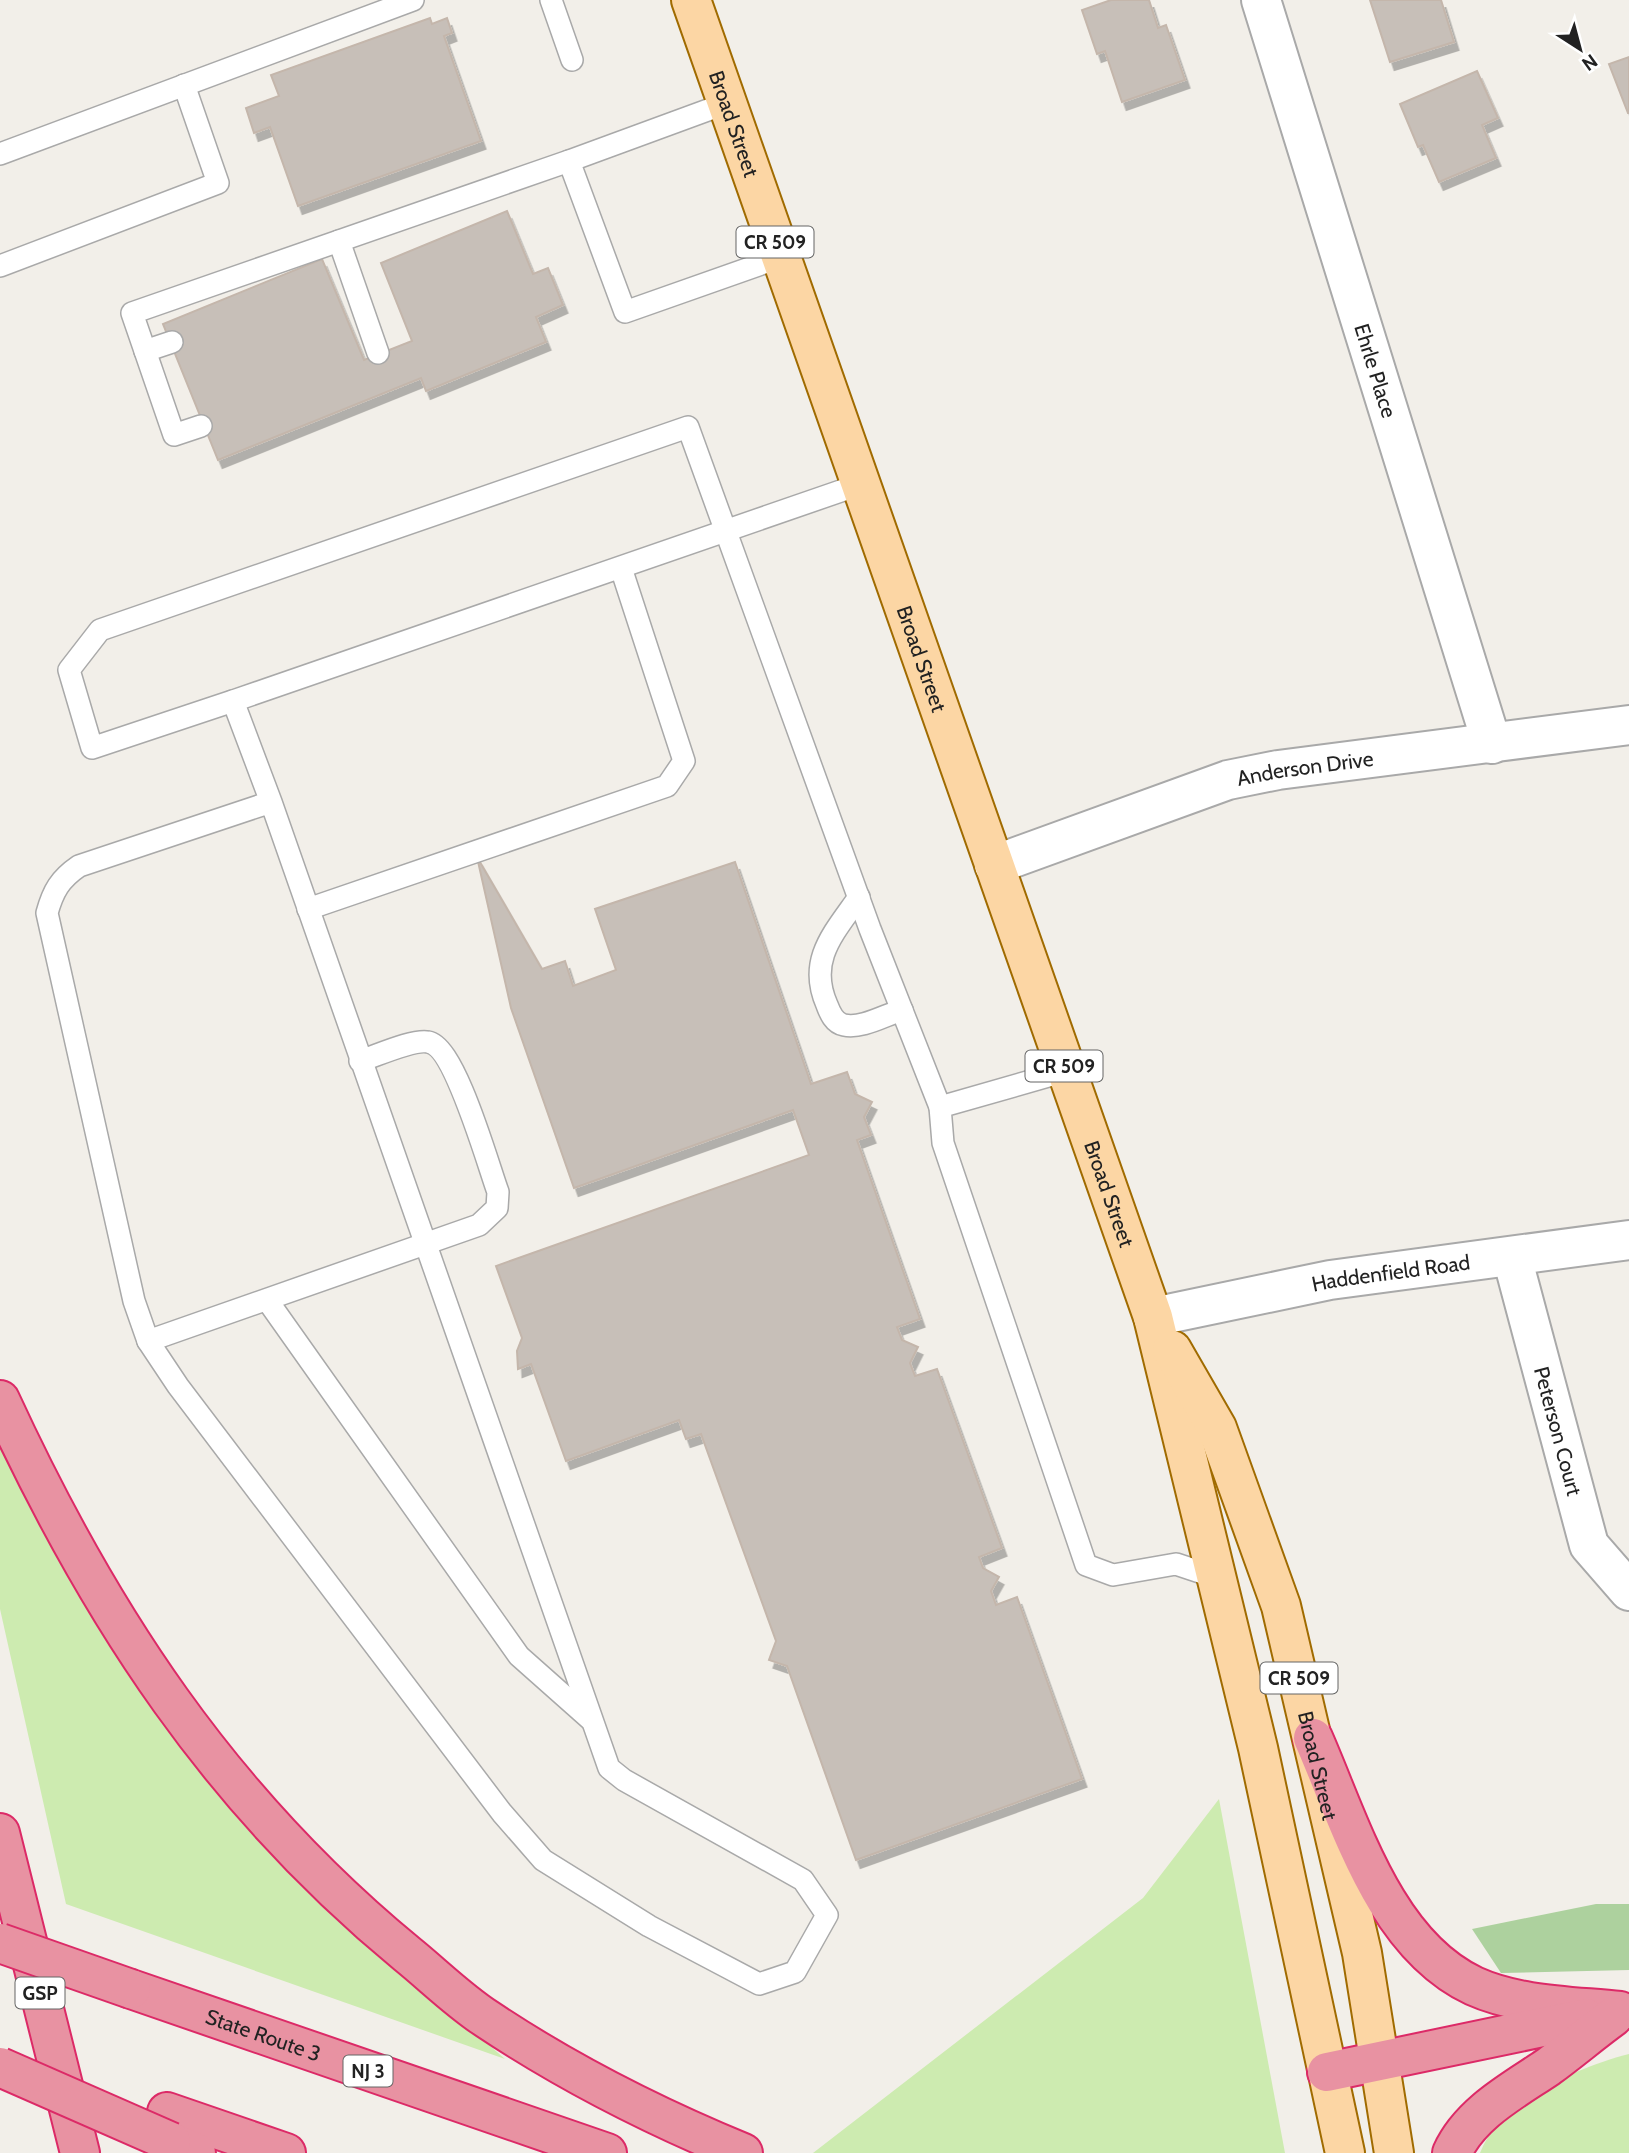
<svg xmlns="http://www.w3.org/2000/svg" width="1629" height="2153" font-family="Cabin,sans-serif">
  <defs>
    <filter id="shadow"><feDropShadow dx="4.5" dy="8" stdDeviation="0" flood-color="#0004"/></filter>
  </defs>
  <rect width="100%" height="100%" fill="#f2efe9"/>
  <g fill="#cdebb0">
    <path d="M0,1437L44,1529L399,1966L505,2059L66,1904L0,1609Z"/>
    <path d="M1219,1799L1285,2153H813L1143,1898Z"/>
    <path d="M1629,2054V2153H1480C1499,2101 1578,2067 1629,2054Z"/>
  </g>
  <path fill="#add19e" d="M1596,1904H1629V1970L1501,1973L1472,1929Z"/>
  <g fill="#c7bfb8" stroke="#c4b6ab" stroke-width="2" filter="url(#shadow)">
    <path d="M1111,0H1149L1158,28L1166,25L1185,80L1122,102L1105,51L1097,54L1082,10Z"/>
    <path d="M1370,0H1441L1454,42L1390,62Z"/>
    <path d="M430,18L432,24L447,18L452,33L444,36L481,141L298,206L270,127L254,133L246,108L279,96L271,75Z"/>
    <path d="M1629,57V113H1628L1609,64Z"/>
    <path d="M1477,71L1498,118L1482,125L1496,158L1439,182L1423,145L1418,147L1400,104Z"/>
    <path d="M507,211L533,274L548,268L563,305L536,317L546,342L426,391L421,378L218,460L163,324L322,259L364,360L412,341L381,263Z"/>
    <path d="M477,857L542,969L565,961L573,986L616,970L595,909L735,862L811,1084L847,1072L855,1094L872,1102L864,1117L871,1135L857,1140L920,1319L897,1327L902,1340L918,1347L910,1363L915,1376L937,1369L1002,1548L979,1557L983,1568L999,1577L991,1591L996,1605L1017,1597L1082,1779L856,1860L787,1666L769,1660L776,1641L701,1434L686,1439L679,1420L566,1461L531,1364L518,1369L517,1351L522,1338L496,1266L809,1155L793,1110L574,1188L511,1008Z"/>
  </g>
  <g fill="none" stroke-linecap="round" stroke-linejoin="round">
    <defs>
      <g id="lane">
        <path d="M551,0L572,60"/>
        <path d="M727,103L569,161L625,312L781,257"/>
        <path d="M0,154L413,0"/>
        <path d="M339,241L378,353"/>
        <path d="M0,266L218,183L184,85"/>
        <path d="M145,351L172,342"/>
        <path d="M201,426L174,435L132,313L569,161"/>
        <path d="M233,701L92,748L69,670L100,630L688,427L870,929L940,1107"/>
        <path d="M271,802L79,866C60,879 53,891 47,913L134,1301L148,1341L178,1386L502,1813L543,1860L649,1926L759,1984L795,1972L827,1915L803,1880L624,1780L609,1768L271,802L233,701L861,484"/>
        <path d="M859,897C834,933 807,960 827,1005C830,1013 834,1023 844,1025C862,1029 885,1015 902,1010"/>
        <path d="M308,909L667,786L684,761L621,568"/>
        <path d="M1066,1071L940,1107L943,1143L1086,1565L1113,1575L1176,1564L1215,1577"/>
        <path d="M267,1300L519,1656L590,1719"/>
        <path d="M148,1341L479,1225L497,1208L498,1192C488,1165 455,1046 428,1042C413,1039 376,1056 360,1061"/>
      </g>
      <g id="street">
        <path id="s1" d="M1261,0L1492,744"/>
        <path id="s2" d="M994,865L1228,780L1278,770L1629,725"/>
        <path id="s3" d="M1512,1257L1589,1545L1629,1591"/>
        <path id="s4" d="M1153,1317L1330,1280L1629,1240"/>
      </g>
      <g id="primary">
        <path id="s5" d="M691,0L1153,1317L1258,1748L1345,2153"/>
        <path id="s6" d="M1172,1350L1217,1428L1281,1606L1362,1953L1394,2153"/>
      </g>
      <g id="highway">
        <path d="M0,1400C100,1617 220,1800 407,1954C433,1975 459,2001 487,2019C568,2073 653,2116 743,2153"/>
        <path d="M1313,1738C1350,1822 1384,1944 1474,1986C1518,2006 1572,2006 1620,2011"/>
        <path d="M0,1833L80,2153"/>
        <path id="s7" d="M131,1989L607,2153"/>
        <path d="M1327,2072L1586,2018"/>
        <path d="M167,2112L286,2153"/>
        <path d="M171,2142L196,2153"/>
        <path d="M1452,2153C1470,2113 1514,2090 1548,2067C1570,2051 1591,2033 1613,2017"/>
      </g>
    </defs>
    <use href="#lane" stroke="#a9a9a9" stroke-width="24"/>
    <use href="#street" stroke="#a9a9a9" stroke-width="42"/>
    <use href="#primary" stroke="#a06b00" stroke-width="42"/>
    <use href="#highway" stroke="#dc2a67" stroke-width="42"/>
    <use href="#lane" stroke="#fff" stroke-width="21"/>
    <use href="#street" stroke="#fff" stroke-width="38"/>
    <use href="#primary" stroke="#fcd6a4" stroke-width="38"/>
    <use href="#highway" stroke="#e892a2" stroke-width="38"/>
    <defs>
      <g id="highway-bridge">
        <path d="M0,1943L131,1989"/>
        <path d="M0,2067L171,2142"/>
      </g>
    </defs>
    <use href="#highway-bridge" stroke="#dc2a67" stroke-width="42" stroke-linecap="butt"/>
    <use href="#highway-bridge" stroke="#e892a2" stroke-width="38"/>
  </g>
  <g text-anchor="middle" dominant-baseline="central" stroke-width="5" stroke-linejoin="round" paint-order="stroke">
    <g fill="#fff" stroke="#646464" stroke-width="2">
      <rect x="736.5" y="226.5" width="77" height="31" rx="5"/>
      <rect x="1025.5" y="1050.5" width="77" height="31" rx="5"/>
      <rect x="1260.5" y="1662.5" width="77" height="31" rx="5"/>
      <rect x="15.5" y="1977.5" width="49" height="31" rx="5"/>
      <rect x="343.5" y="2055.5" width="49" height="31" rx="5"/>
    </g>
    <g font-size="19" font-weight="bold" fill="#222">
      <text x="775" y="242">CR 509</text>
      <text x="1064" y="1066">CR 509</text>
      <text x="1299" y="1678">CR 509</text>
      <text x="40" y="1993">GSP</text>
      <text x="368" y="2071">NJ 3</text>
    </g>
    <g font-size="21" fill="#222" stroke="#fff">
      <text stroke="none"><textPath href="#s5" startOffset="131">Broad Street</textPath></text>
      <text stroke="none"><textPath href="#s1" startOffset="388">Ehrle Place</textPath></text>
      <text stroke="none"><textPath href="#s5" startOffset="698">Broad Street</textPath></text>
      <text stroke="none"><textPath href="#s2" startOffset="327">Anderson Drive</textPath></text>
      <text stroke="none"><textPath href="#s5" startOffset="1265">Broad Street</textPath></text>
      <text stroke="none"><textPath href="#s4" startOffset="242">Haddenfield Road</textPath></text>
      <text stroke="none"><textPath href="#s3" startOffset="180">Peterson Court</textPath></text>
      <text stroke="none"><textPath href="#s6" startOffset="443">Broad Street</textPath></text>
      <text stroke="none"><textPath href="#s7" startOffset="140">State Route 3</textPath></text>
    </g>
  </g>
  <g transform="translate(1580 49) rotate(144)" stroke="#ffffff" stroke-width="5" paint-order="stroke">
  <path d="M0-5L12 26L0 18L-12 26Z" fill="#222222"/>
  <text y="-10" font-size="19" font-weight="bold" text-anchor="middle" fill="#222222">N</text>
  </g>
</svg>
